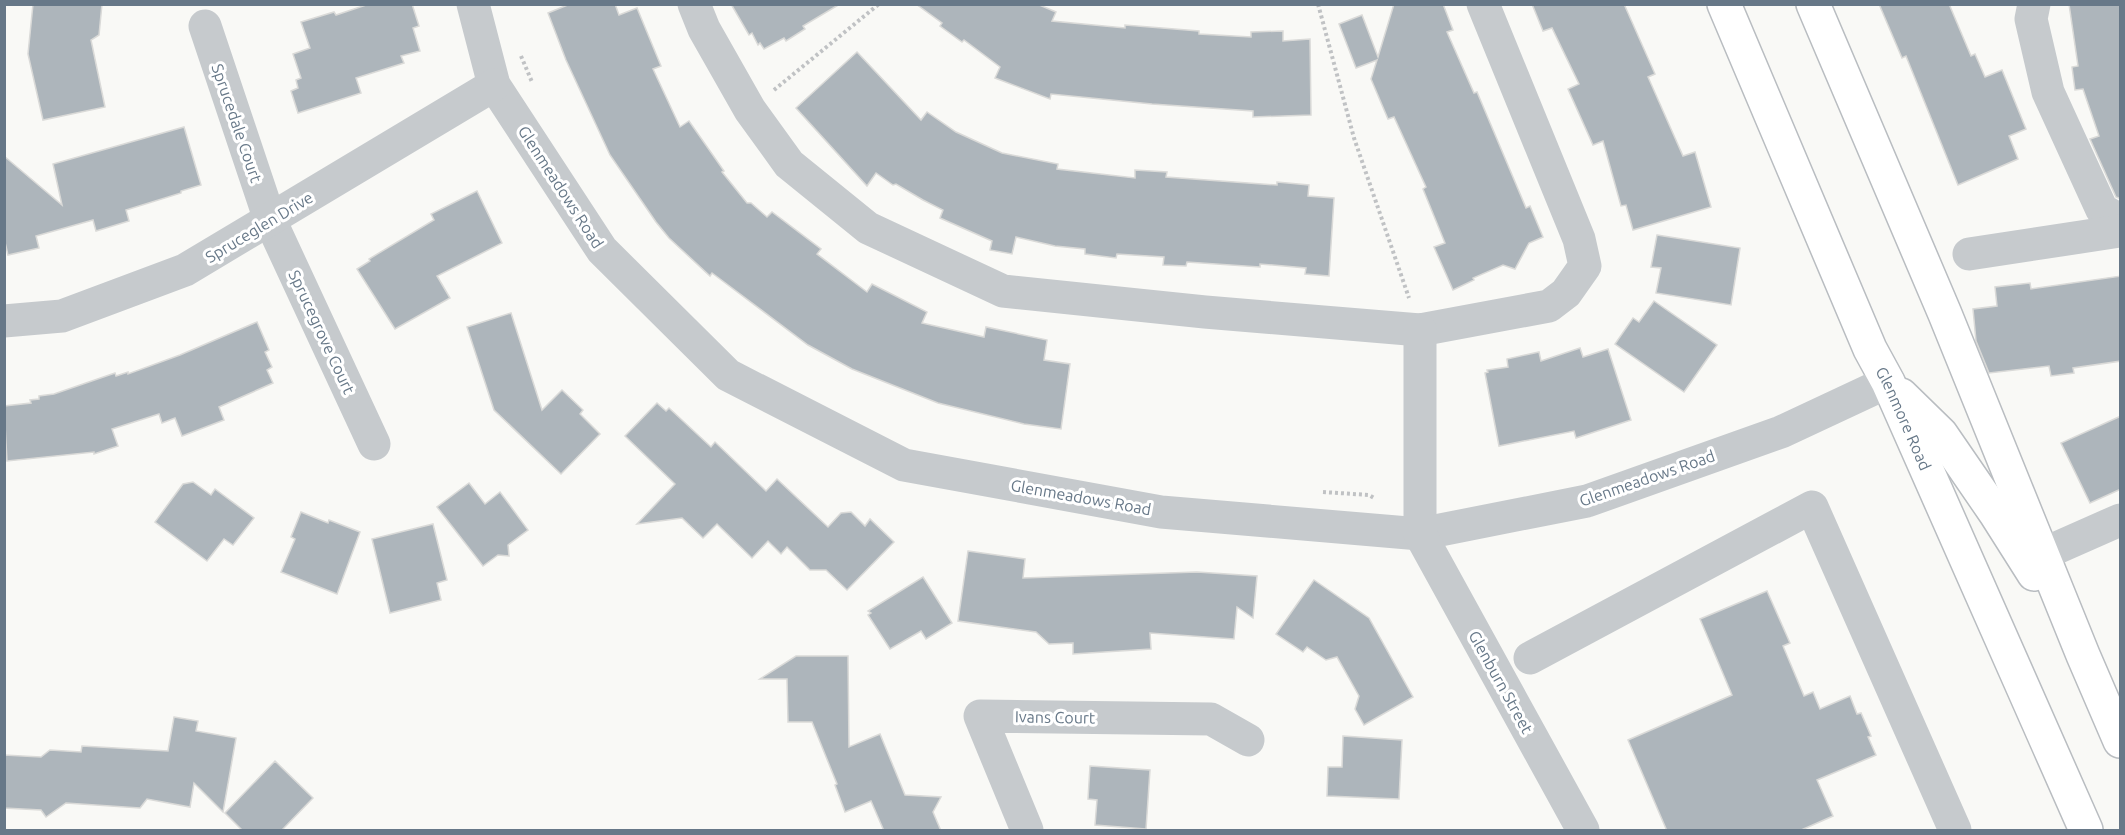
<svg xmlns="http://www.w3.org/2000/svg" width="2125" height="835" font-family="Ubuntu,sans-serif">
  <rect width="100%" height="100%" fill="#f9f9f6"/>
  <g fill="#adb5bb" stroke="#dadad8" stroke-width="1.5">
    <path d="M33,4H102L99,35L91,40L105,107L43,120L28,54Z"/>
    <path d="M369,4H412L419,26L413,28L420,51L401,56L404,63L356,78L361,93L298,113L291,91L298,88L296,80L301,78L293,54L310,48L301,22L334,12L336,15Z"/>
    <path d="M570,4H615L619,15L637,8L661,66L653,69L680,127L689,121L724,171L722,172L747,203H751L767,217L772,212L821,249L817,254L867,292L872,284L927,312L922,323L984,337L986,327L1047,340L1044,360L1070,364L1061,429L1024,424L938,403L852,369L808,345L712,273L710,276L669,238L656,222L610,155L566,60L548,13Z"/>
    <path d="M731,4H840L803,26L805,29L786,41L784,38L764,49L760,43L758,45L752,33L749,35Z"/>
    <path d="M916,4H1037L1056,12L1052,21L1125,28V25L1199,31V34L1251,37V32L1283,31V41L1310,39L1311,115L1253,117V111L1152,104L1051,94L1050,99L995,78L1000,67L964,40L962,42L940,26L942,23Z"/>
    <path d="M1394,4H1443L1453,30L1447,32L1474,93L1477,92L1526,208L1530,206L1543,237L1529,243L1515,269L1503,265L1473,278L1474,280L1453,290L1434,247L1445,243L1423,189L1426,187L1394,117L1388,119L1371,79L1377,60L1356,68L1339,24L1362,15L1378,57Z"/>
    <path d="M1532,4H1624L1655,74L1648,77L1683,156L1695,152L1711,207L1633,230L1626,205L1621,206L1603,141L1593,145L1568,89L1579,84L1552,28L1543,31Z"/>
    <path d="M1879,4H1949L1971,56L1975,54L1985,77L2002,70L2026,129L2009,136L2018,159L1958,185L1906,56L1902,58Z"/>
    <path d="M2069,4H2121V199L2116,197L2090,139L2099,136L2083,89L2075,90L2072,67L2078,66Z"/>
    <path d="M857,52L921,120L927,112L956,132L1002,153L1058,164L1057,169L1135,178V170L1167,172L1166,177L1277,185V182L1309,185L1308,196L1334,198L1329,276L1305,274L1306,268L1260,264V267L1187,262L1186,266L1163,265L1164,257L1117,254L1116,258L1085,254V249L1055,246L1016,237L1012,254L990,250L992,241L940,218L943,210L923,200L896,184L893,185L876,173L867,186L796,108Z"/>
    <path d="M184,127L201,185L181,191V193L126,210L129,221L96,231L93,220L36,236L39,248L8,255L4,238V156L62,205L53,164Z"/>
    <path d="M477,191L502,243L437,276L450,298L395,329L357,269L370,261L369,259L434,220L431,214Z"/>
    <path d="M1657,235L1740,248L1731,305L1656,293L1661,268L1651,267Z"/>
    <path d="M2121,276V361L2073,368L2074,373L2051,376L2049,366L1989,373L1976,341L1973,309L1997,306L1995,287L2030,283L2031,289Z"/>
    <path d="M1654,301L1717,345L1684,392L1615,344L1633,318L1639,322Z"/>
    <path d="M511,313L542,410L562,390L583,410L580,414L600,434L561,474L494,410L467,327Z"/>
    <path d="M257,322L269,350L265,352L272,367L267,370L273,383L219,407L224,420L182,436L175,418L162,423L159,414L112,429L118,446L94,454V452L7,461L4,406L31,403L30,400L39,399V396L54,394L115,373L116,376L128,372V374L180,355Z"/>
    <path d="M1580,348L1583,357L1608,349L1631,420L1576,438L1574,431L1499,446L1485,373L1488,372L1487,370L1508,367L1507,359L1539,352L1541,361Z"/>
    <path d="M657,403L666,411L669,408L711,447L715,442L766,491L777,479L828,527L841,513L851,512L865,526L870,519L894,542L847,590L826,570H810L787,547L781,554L768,541L752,558L717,524L703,538L682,518L637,524L675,484L625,436Z"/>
    <path d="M2121,416V489L2090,503L2061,443Z"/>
    <path d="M193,482L211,495L215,489L254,518L233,545L224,539L207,561L155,522L183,484Z"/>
    <path d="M469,483L485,504L500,492L528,530L508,545L509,556L498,555L483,566L437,507Z"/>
    <path d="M301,512L328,523L329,520L360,532L337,594L281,572L295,539L291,537Z"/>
    <path d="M433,524L447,580L437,583L441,600L390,613L372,539Z"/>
    <path d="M968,551L1025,559L1023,578L1197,572L1257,576L1253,618L1237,607L1234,639L1150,633L1151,649L1073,654V643L1049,644L1036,632L958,621Z"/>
    <path d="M923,577L952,623L926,639L921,631L890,649L868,615L871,613L868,611Z"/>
    <path d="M1314,580L1369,618L1413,697L1364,725L1355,709L1359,696L1337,657L1326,660L1307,647L1303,652L1276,634Z"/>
    <path d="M1767,591L1790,643L1783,646L1804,696L1813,692L1820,709L1850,696L1857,714L1861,713L1871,736L1868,737L1876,755L1817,780L1833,816L1799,831H1667L1628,740L1732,695L1700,619Z"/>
    <path d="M796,656H848L849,747L880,734L905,795L941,797L933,812L941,831H884L871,801L845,812L835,785L837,784L812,722H788L787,679H760Z"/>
    <path d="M174,717L198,721L196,731L236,738L223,812L194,783L190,807L147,799L140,808L66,803L46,817L41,810L4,808V755L41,757L50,750L81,752L82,746L168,751Z"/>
    <path d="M1343,736L1402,740L1399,799L1327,796L1328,767H1342Z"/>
    <path d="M275,761L313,798L281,831H243L225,813Z"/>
    <path d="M1090,766L1150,770L1146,829L1095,825L1097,800L1088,799Z"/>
  </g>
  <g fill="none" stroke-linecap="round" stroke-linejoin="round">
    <defs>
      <g id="major">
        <path id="s1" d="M1724,4L1870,349L1888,382L2086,830"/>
        <path d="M1813,4L1945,314L2083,655L2120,741"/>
        <path d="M1901,395L1941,434L1996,514L2034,574"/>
      </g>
    </defs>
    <use href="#major" stroke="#b9bdc1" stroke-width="36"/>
    <g stroke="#c0c2c4" stroke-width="4" stroke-dasharray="3 3" stroke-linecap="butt">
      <path d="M1318,4L1354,138L1409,298"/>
      <path d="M521,56L532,82"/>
      <path d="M774,90L879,4"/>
      <path d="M1323,492L1369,495L1374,498"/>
    </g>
    <g stroke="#c6cacd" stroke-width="33">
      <path d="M473,4L494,85L602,250L728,375L904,465L1161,512L1420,534L1587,501L1781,432L1888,382"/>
      <path d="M694,4L704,29L750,110L789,164L868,228L1003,291L1205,312L1420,330L1549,306L1566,293L1585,266L1579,239L1483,4"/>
      <path d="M2034,4L2031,19L2048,92L2102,210L2120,220"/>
      <path d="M205,26L270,220L374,444"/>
      <path d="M1969,254L2120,231"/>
      <path d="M4,321L62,316L185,270L494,85"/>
      <path d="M1420,330V534L1583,830"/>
      <path d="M2043,554L2120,520"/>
      <path d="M1530,658L1812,507L1955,830"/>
      <path d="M1027,830L980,716L1211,719L1248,740"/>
    </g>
    <use href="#major" stroke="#fff" stroke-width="33"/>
  </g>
  <g text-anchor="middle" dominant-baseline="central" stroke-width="6" stroke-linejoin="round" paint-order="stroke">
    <g font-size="16" fill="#677888" stroke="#fff">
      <text transform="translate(237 123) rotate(71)">Sprucedale Court</text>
      <text transform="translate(561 187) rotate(57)">Glenmeadows Road</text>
      <text transform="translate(259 227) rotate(-31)">Spruceglen Drive</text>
      <text transform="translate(322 332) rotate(65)">Sprucegrove Court</text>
      <text stroke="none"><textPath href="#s1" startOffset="452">Glenmore Road</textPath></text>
      <text transform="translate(1647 478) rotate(-19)">Glenmeadows Road</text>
      <text transform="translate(1081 497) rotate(10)">Glenmeadows Road</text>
      <text transform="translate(1501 682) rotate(61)">Glenburn Street</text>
      <text transform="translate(1055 717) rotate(1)">Ivans Court</text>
    </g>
  </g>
  <rect width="2125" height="835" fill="none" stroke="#677888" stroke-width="12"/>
</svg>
